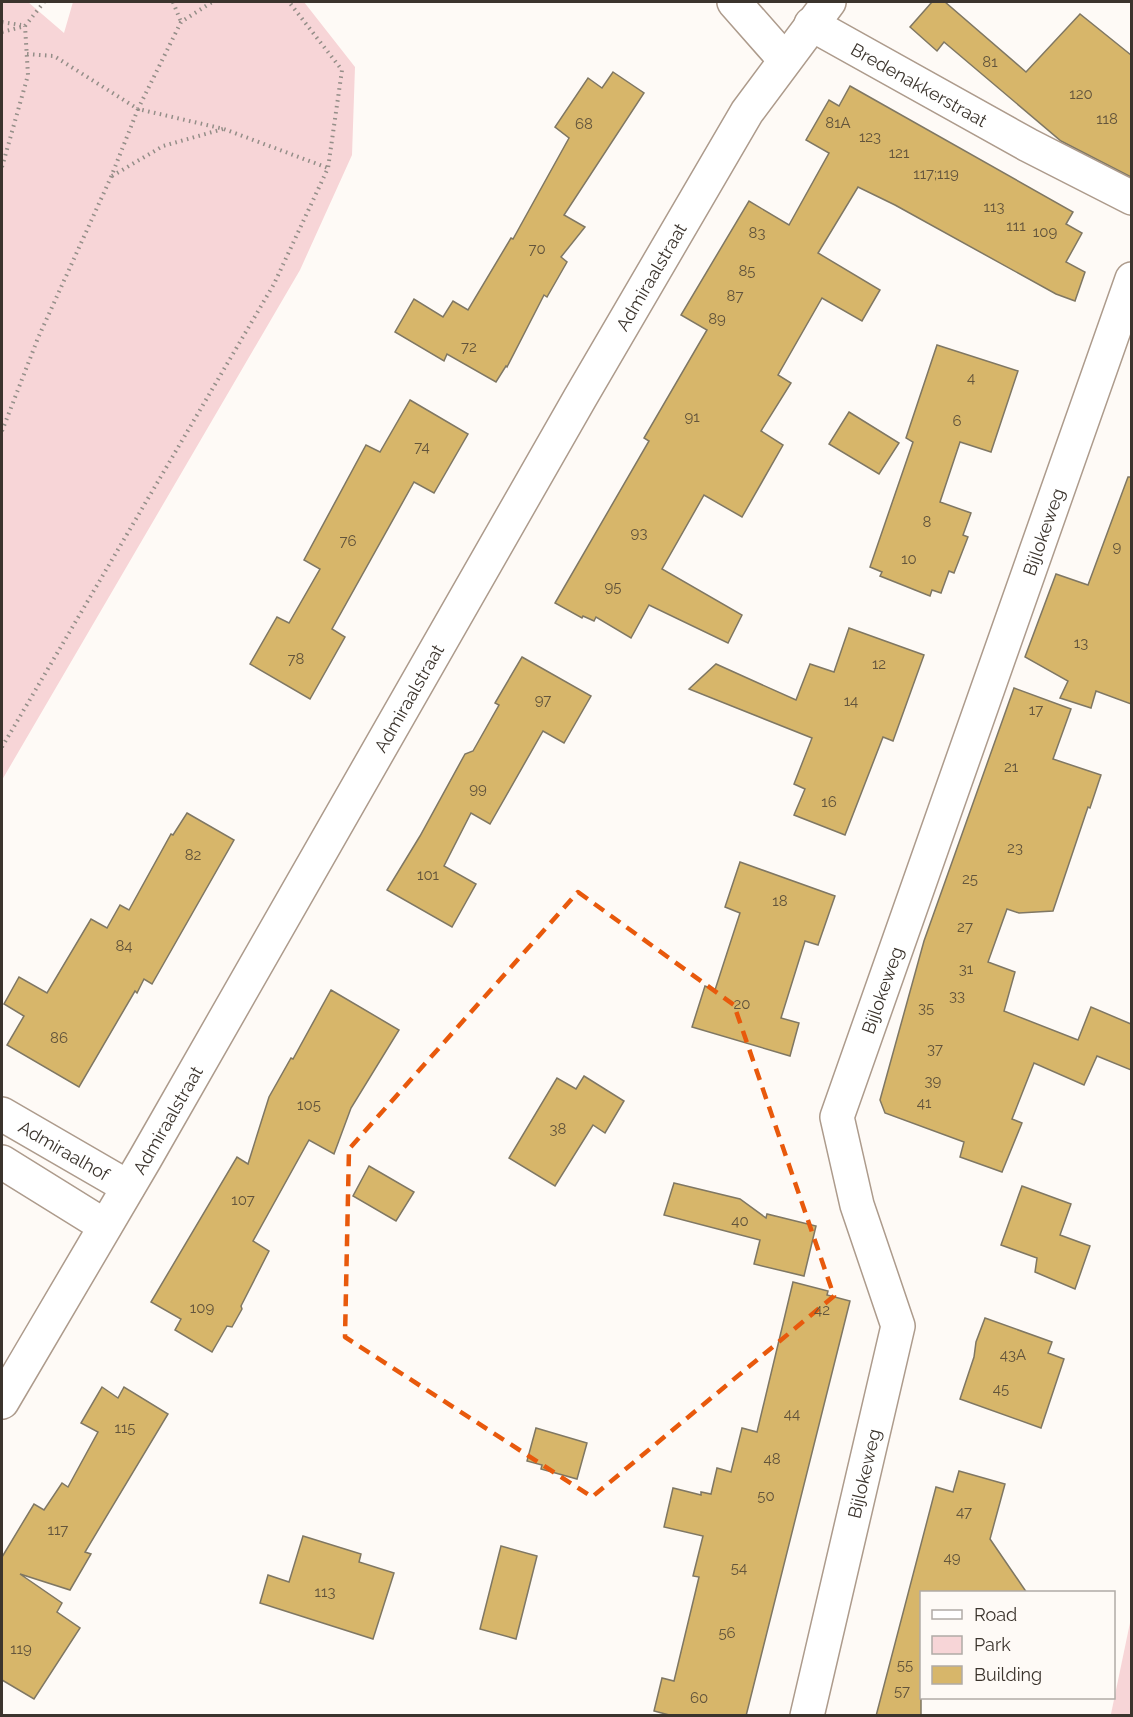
<svg xmlns="http://www.w3.org/2000/svg" width="1133" height="1717" font-family="Raleway,sans-serif">
  <rect width="100%" height="100%" fill="#fefaf6"/>
  <g fill="#f7d5d7">
    <path d="M2,2H28L64,33L73,2H304L355,67L352,155L300,270L2,780Z"/>
    <path d="M1131,1618V1715L1111,1714Z"/>
  </g>
  <g fill="#d7b66a" stroke="#7f7763" stroke-width="1.5">
    <path d="M932,2H945L1026,72L1080,14L1131,55V177L1061,141L944,42L937,51L910,27Z"/>
    <path d="M613,72L644,93L564,215L585,227L561,257L567,262L547,297L544,295L507,367L506,366L496,382L447,354L444,361L395,332L414,299L443,317L453,301L468,310L511,238L513,239L569,138L555,127L588,78L602,88Z"/>
    <path d="M850,86L1073,212L1066,224L1082,233L1066,262L1085,272L1075,301L1056,294L895,205L858,187L818,253L880,290L862,321L822,298L778,375L791,383L761,431L783,445L742,517L704,495L662,569L742,615L728,643L649,605L631,638L596,617L594,621L583,616L582,618L555,603L649,441L644,438L707,330L681,315L749,201L789,225L829,153L806,140L829,100L839,106Z"/>
    <path d="M937,345L1018,371L991,452L960,442L940,502L971,513L963,535L968,537L954,573L949,571L941,593L932,590L930,596L880,576L882,572L870,567L913,442L906,438Z"/>
    <path d="M410,400L468,434L434,493L414,482L332,629L345,637L310,699L250,664L277,617L289,623L320,569L304,560L366,445L380,452Z"/>
    <path d="M849,412L899,443L879,474L829,444Z"/>
    <path d="M1128,477H1131V704L1096,691L1091,708L1060,698L1068,681L1025,657L1056,574L1088,585Z"/>
    <path d="M849,628L924,655L893,741L883,737L845,835L794,815L805,789L794,784L812,738L689,689L716,664L796,700L810,664L834,672Z"/>
    <path d="M522,657L591,696L564,743L543,731L490,824L471,813L444,866L476,884L452,927L387,890L420,836L465,754L473,751L499,705L495,703Z"/>
    <path d="M1014,688L1071,709L1053,759L1101,775L1090,808L1088,807L1053,911L1019,913L1007,909L988,962L1015,972L1004,1011L1078,1040L1091,1007L1131,1024V1070L1097,1056L1084,1085L1034,1063L1012,1119L1022,1123L1002,1172L960,1157L964,1142L885,1113L880,1100L924,941Z"/>
    <path d="M187,813L234,840L152,984L144,979L137,993L135,991L79,1087L7,1045L24,1016L4,1004L19,977L47,993L91,919L107,928L120,905L129,910L171,834L173,835Z"/>
    <path d="M740,862L835,896L818,945L805,941L781,1018L799,1023L790,1056L692,1027L705,986L715,990L740,913L725,907Z"/>
    <path d="M331,990L399,1030L351,1108L334,1154L309,1140L253,1241L269,1251L241,1306L242,1309L232,1327L227,1326L212,1352L175,1330L181,1319L151,1302L237,1157L248,1164L269,1097L291,1058L293,1059Z"/>
    <path d="M584,1076L624,1101L605,1133L593,1125L555,1186L509,1158L557,1078L576,1089Z"/>
    <path d="M369,1166L414,1192L396,1221L353,1196Z"/>
    <path d="M674,1183L740,1199L766,1218L767,1214L816,1226L804,1276L754,1264L760,1240L664,1215Z"/>
    <path d="M1022,1186L1071,1204L1060,1235L1090,1246L1075,1289L1035,1272L1037,1258L1001,1245Z"/>
    <path d="M793,1282L828,1291L827,1295L850,1301L746,1716H673L654,1711L662,1678L674,1681L699,1577L693,1576L703,1536L664,1527L673,1488L701,1495V1492L711,1494L717,1468L731,1472L742,1428L757,1432Z"/>
    <path d="M985,1318L1052,1342L1048,1353L1064,1359L1041,1428L960,1399L974,1357L976,1342Z"/>
    <path d="M102,1387L118,1398L124,1387L168,1414L85,1552L91,1554L70,1590L20,1574L62,1603L57,1612L80,1628L34,1699L2,1680V1557L34,1504L44,1510L62,1483L68,1487L98,1432L81,1423Z"/>
    <path d="M536,1428L587,1443L577,1479L541,1469L542,1465L527,1461Z"/>
    <path d="M959,1471L1005,1484L990,1539L1027,1593H921V1716H876L936,1487L953,1492Z"/>
    <path d="M303,1536L361,1554L359,1562L394,1573L373,1639L260,1603L268,1575L289,1582Z"/>
    <path d="M501,1546L537,1556L516,1639L480,1629Z"/>
  </g>
  <g fill="none" stroke-linecap="round" stroke-linejoin="round">
    <defs>
      <g id="minor">
        <path d="M734,2L785,60"/>
        <path id="s1" d="M811,24L1028,145L1132,198"/>
        <path id="s2" d="M2,1114L128,1187"/>
        <path d="M2,1162L105,1226"/>
        <path id="s3" d="M2,1402L145,1159L580,398L747,112L829,2"/>
        <path id="s4" d="M807,1716L898,1326L857,1205L837,1117L1132,279"/>
      </g>
    </defs>
    <use href="#minor" stroke="#ad9b8c" stroke-width="36"/>
    <g stroke="#948e88" stroke-width="4" stroke-dasharray="1.5 4.5" stroke-linecap="butt">
      <path d="M173,2L181,22"/>
      <path d="M2,22L21,25"/>
      <path d="M25,26L44,2"/>
      <path d="M2,32L25,26"/>
      <path d="M27,54L54,56L138,109L181,22L212,2"/>
      <path d="M2,167L28,75L25,26"/>
      <path d="M112,176L163,146L223,129"/>
      <path d="M2,431L38,338L111,177L138,109L224,129L328,168"/>
      <path d="M2,747L274,284L328,168L342,70L289,2"/>
    </g>
    <use href="#minor" stroke="#fff" stroke-width="33"/>
  </g>
  <path fill="none" stroke="#e8590c" stroke-width="4.5" stroke-dasharray="12 8" stroke-linejoin="round" d="M578,892L734,1005L834,1296L592,1497L345,1337L349,1149Z"/>
  <g text-anchor="middle" dominant-baseline="central" stroke-width="4.5" stroke-linejoin="round" paint-order="stroke">
    <g font-size="15" fill="#62543c">
      <text x="990" y="62">81</text>
      <text x="1081" y="94">120</text>
      <text x="1107" y="119">118</text>
      <text x="838" y="123">81A</text>
      <text x="584" y="124">68</text>
      <text x="870" y="137">123</text>
      <text x="899" y="153">121</text>
      <text x="936" y="174">117;119</text>
      <text x="994" y="207">113</text>
      <text x="1016" y="226">111</text>
      <text x="1045" y="232">109</text>
      <text x="757" y="233">83</text>
      <text x="537" y="249">70</text>
      <text x="747" y="271">85</text>
      <text x="735" y="296">87</text>
      <text x="717" y="319">89</text>
      <text x="469" y="347">72</text>
      <text x="971" y="378">4</text>
      <text x="692" y="417">91</text>
      <text x="957" y="421">6</text>
      <text x="422" y="447">74</text>
      <text x="927" y="522">8</text>
      <text x="639" y="533">93</text>
      <text x="348" y="541">76</text>
      <text x="1117" y="547">9</text>
      <text x="909" y="559">10</text>
      <text x="613" y="587">95</text>
      <text x="1081" y="643">13</text>
      <text x="296" y="659">78</text>
      <text x="879" y="664">12</text>
      <text x="543" y="700">97</text>
      <text x="851" y="701">14</text>
      <text x="1036" y="710">17</text>
      <text x="1011" y="767">21</text>
      <text x="478" y="789">99</text>
      <text x="829" y="802">16</text>
      <text x="1015" y="848">23</text>
      <text x="193" y="855">82</text>
      <text x="428" y="875">101</text>
      <text x="970" y="879">25</text>
      <text x="780" y="901">18</text>
      <text x="965" y="927">27</text>
      <text x="124" y="946">84</text>
      <text x="966" y="969">31</text>
      <text x="957" y="996">33</text>
      <text x="742" y="1004">20</text>
      <text x="926" y="1008">35</text>
      <text x="59" y="1038">86</text>
      <text x="935" y="1049">37</text>
      <text x="933" y="1081">39</text>
      <text x="924" y="1103">41</text>
      <text x="309" y="1105">105</text>
      <text x="558" y="1129">38</text>
      <text x="243" y="1200">107</text>
      <text x="740" y="1221">40</text>
      <text x="202" y="1308">109</text>
      <text x="822" y="1310">42</text>
      <text x="1013" y="1355">43A</text>
      <text x="1001" y="1389">45</text>
      <text x="792" y="1414">44</text>
      <text x="125" y="1428">115</text>
      <text x="772" y="1459">48</text>
      <text x="766" y="1496">50</text>
      <text x="964" y="1512">47</text>
      <text x="58" y="1530">117</text>
      <text x="952" y="1558">49</text>
      <text x="739" y="1568">54</text>
      <text x="325" y="1592">113</text>
      <text x="727" y="1633">56</text>
      <text x="21" y="1649">119</text>
      <text x="905" y="1665">55</text>
      <text x="902" y="1691">57</text>
      <text x="699" y="1698">60</text>
    </g>
    <g font-size="18" fill="#3b342d" stroke="#fefaf6">
      <text stroke="none"><textPath href="#s1" startOffset="124">Bredenakkerstraat</textPath></text>
      <text stroke="none"><textPath href="#s3" startOffset="1299">Admiraalstraat</textPath></text>
      <text stroke="none"><textPath href="#s4" startOffset="1239">Bijlokeweg</textPath></text>
      <text stroke="none"><textPath href="#s3" startOffset="813">Admiraalstraat</textPath></text>
      <text stroke="none"><textPath href="#s4" startOffset="753">Bijlokeweg</textPath></text>
      <text stroke="none"><textPath href="#s3" startOffset="327">Admiraalstraat</textPath></text>
      <text stroke="none"><textPath href="#s2" startOffset="72">Admiraalhof</textPath></text>
      <text stroke="none"><textPath href="#s4" startOffset="249">Bijlokeweg</textPath></text>
    </g>
  </g>
  <rect width="1133" height="1717" fill="none" stroke="#3b342d" stroke-width="6"/>
  <rect x="920" y="1591" width="195" height="108" fill="#fefaf6" stroke="#b0aba6" stroke-width="1.5"/>
  <rect x="932" y="1610" width="30" height="9" fill="#ffffff" stroke="#b0aba6" stroke-width="1.5"/>
  <text x="974" y="1621" font-size="18" fill="#3b342d">Road</text>
  <rect x="932" y="1636" width="30" height="18" fill="#f7d5d7" stroke="#b0aba6" stroke-width="1.5"/>
  <text x="974" y="1651" font-size="18" fill="#3b342d">Park</text>
  <rect x="932" y="1666" width="30" height="18" fill="#d7b66a" stroke="#b0aba6" stroke-width="1.5"/>
  <text x="974" y="1681" font-size="18" fill="#3b342d">Building</text>
</svg>
